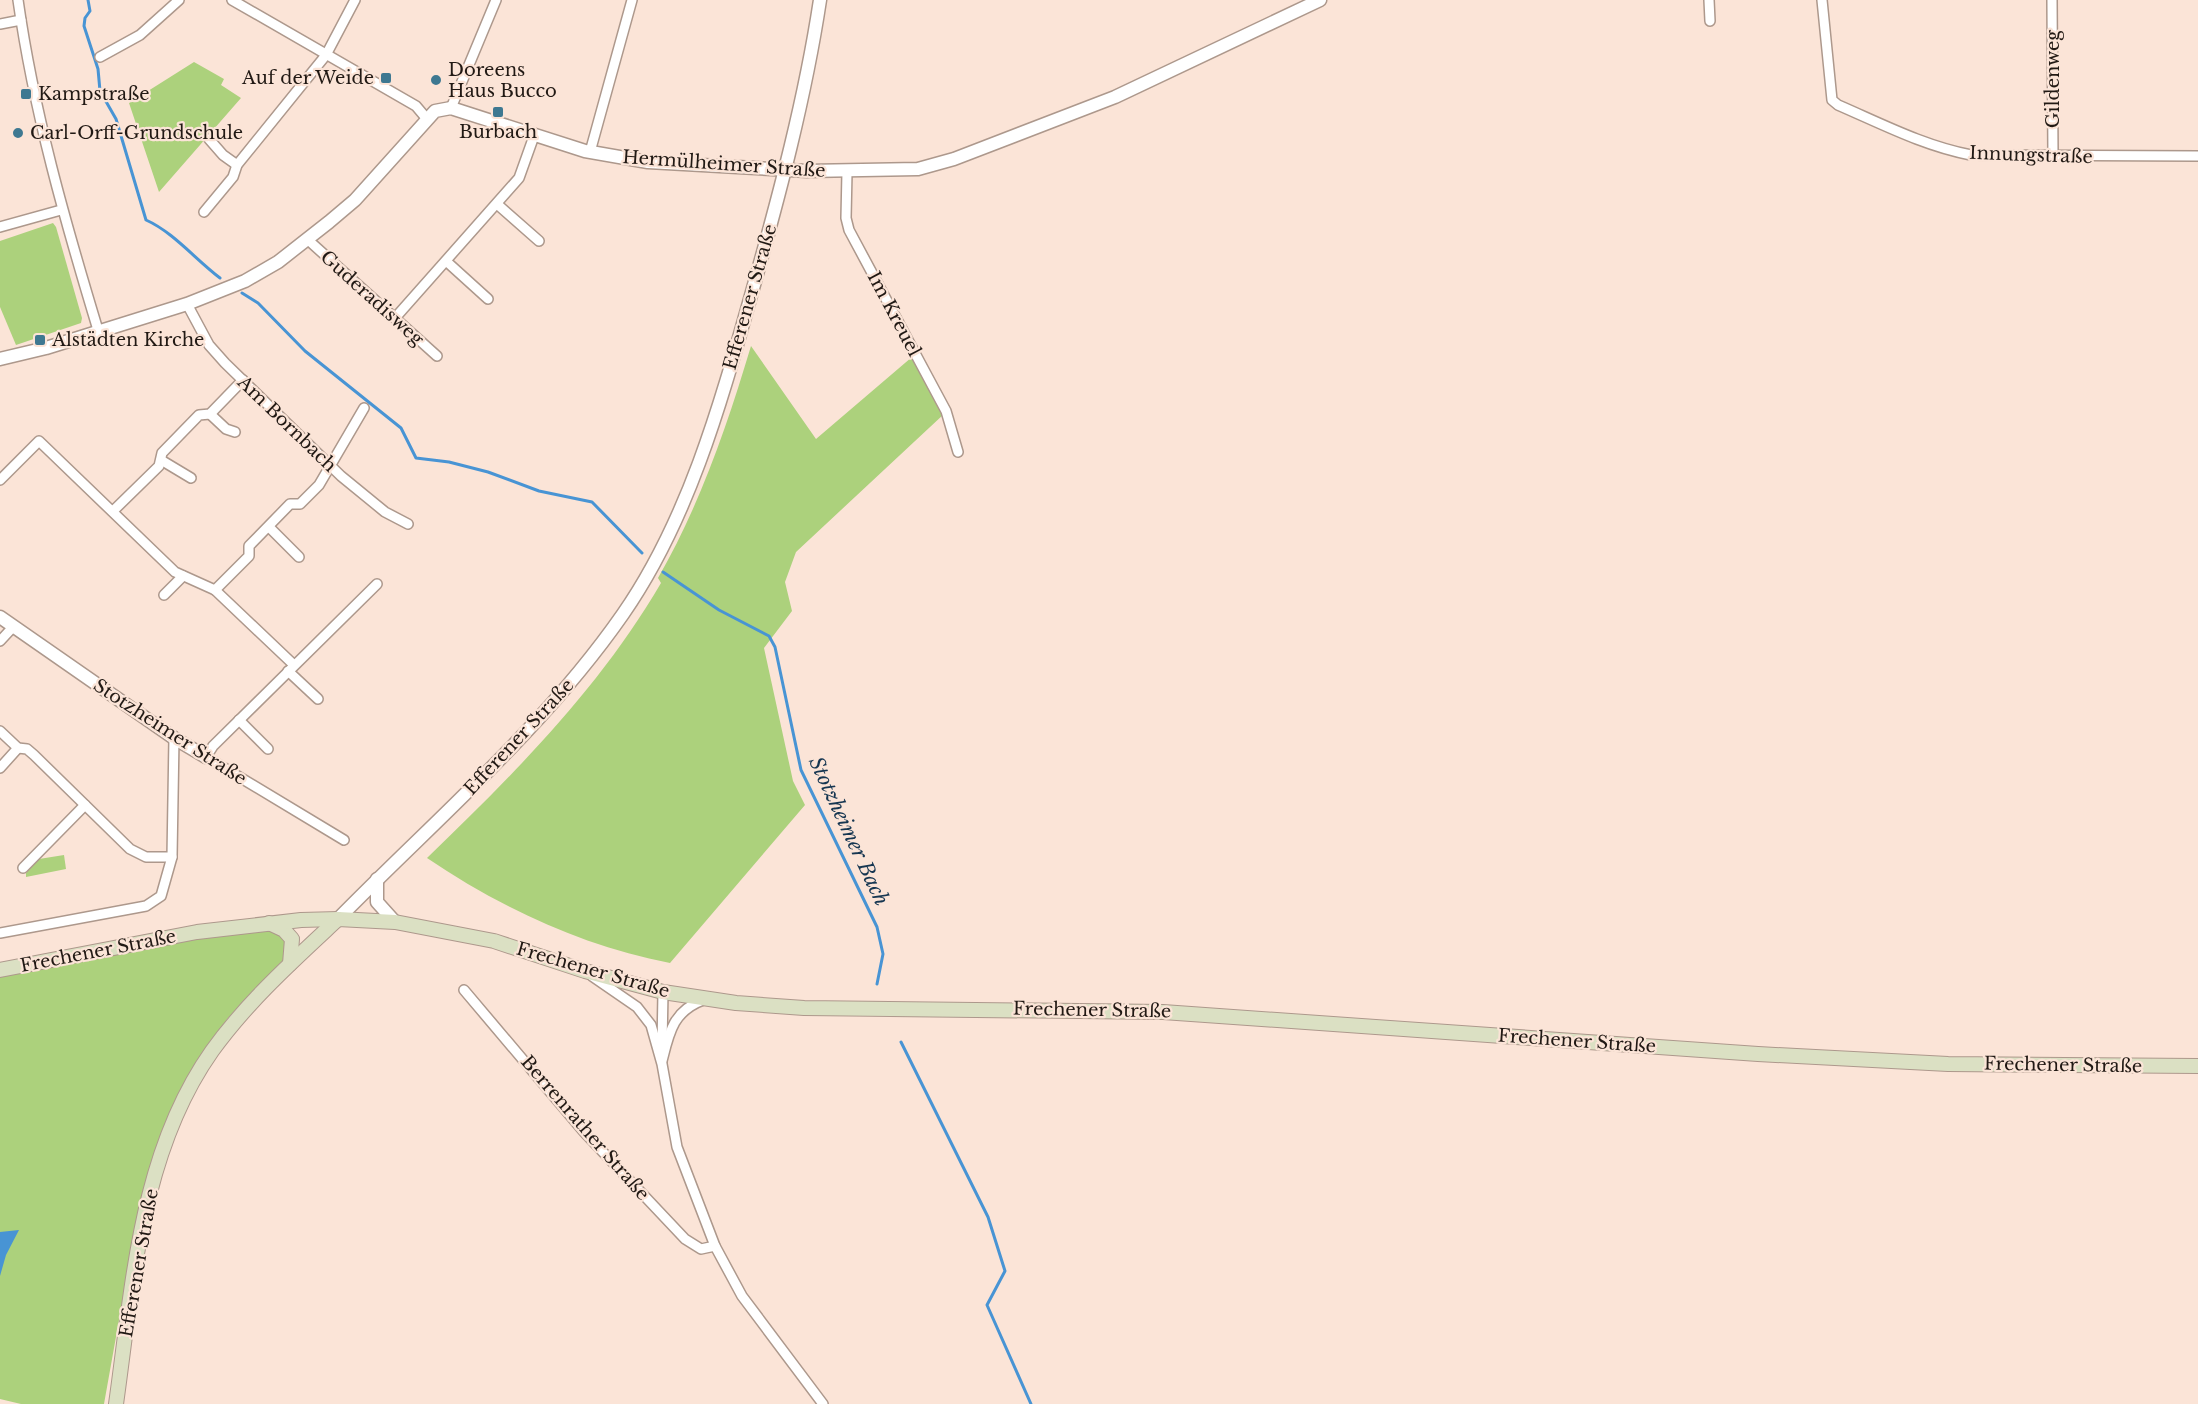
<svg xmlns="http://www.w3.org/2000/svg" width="2198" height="1404" font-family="'Libre Baskerville',serif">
  <rect width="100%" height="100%" fill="#fbe4d7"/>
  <g fill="#acd17c">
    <path d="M194,62L224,79L221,85L241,98L159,192L129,103Z"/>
    <path d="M53,223L56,227L82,318L81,323L16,345L0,307V241Z"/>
    <path d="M751,346L816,439L912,357L944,414L796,552L785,582L792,611L764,648L793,781L805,805L670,963C584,947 499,907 427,858C514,774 599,689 661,583L658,578C700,505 727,426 751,346Z"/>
    <path d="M64,855L66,869L26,877V873L39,859Z"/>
    <path d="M267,930L277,933L286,940L284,959L228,1018L205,1049L189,1076L162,1134L139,1208L104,1404H21L0,1399V977L199,937Z"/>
  </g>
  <path fill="#4894d4" d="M19,1230L6,1255L0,1276V1232Z"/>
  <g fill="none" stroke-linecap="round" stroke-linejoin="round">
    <g stroke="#4894d4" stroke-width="3">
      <path d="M88,0L90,11L85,18L84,26L98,69L100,91L116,119L146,220C173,232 195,259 220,278"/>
      <path d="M242,293L258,303L305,351L401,428L416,458L449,462L488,472L539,491L592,502L642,553"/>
      <path d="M663,572L719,610L769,636L775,647L801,770L877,927L883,954L877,984"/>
      <path d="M901,1042L988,1217L1005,1271L987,1305L1031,1404"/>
    </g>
    <defs>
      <g id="minor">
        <path d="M18,0C34,113 65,221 98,330"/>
        <path d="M232,0L416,106L427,119"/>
        <path d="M1709,0L1710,21"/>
        <path d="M1822,0L1832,100L1838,105C1882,124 1924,146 1971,155L2198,156"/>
        <path d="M2052,0L2053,157"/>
        <path d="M0,24L21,20"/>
        <path d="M100,57L140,35L179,0"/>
        <path d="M451,108L496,0"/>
        <path d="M209,139L223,155L237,165"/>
        <path d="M590,152L632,0"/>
        <path d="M847,172L846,218L849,230L946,411L958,452"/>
        <path d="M497,204L539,241"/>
        <path d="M204,212L233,177L237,165L326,55L355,0"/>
        <path d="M0,227L61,210"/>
        <path d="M307,239L437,356"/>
        <path d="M446,261L488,299"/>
        <path d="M187,304L209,345L225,363L341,476L385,512L408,524"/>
        <path d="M395,318L519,178L534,136"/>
        <path d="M210,414L226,429L235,432"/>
        <path d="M161,460L191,478"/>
        <path d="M0,480L39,441L175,572L215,590"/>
        <path d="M113,511L159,466L162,453L199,415L210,414L243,380"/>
        <path d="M269,527L299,557"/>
        <path d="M164,595L183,576"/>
        <path d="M0,641L13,627"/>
        <path d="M294,665L215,590L249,556V546L290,504H300L319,485L364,408"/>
        <path d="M288,671L318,699"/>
        <path d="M239,720L268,749"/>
        <path d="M0,731L18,748L27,749L34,755L130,849L146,857H172"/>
        <path d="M0,768L18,748"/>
        <path d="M344,840L206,757L213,746L377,584"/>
        <path d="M23,868L85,805"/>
        <path d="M0,933L146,906L161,896L172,857L174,738"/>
        <path d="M592,976L637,1007L651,1025L662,1064L677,1147L715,1246L742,1296L823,1404"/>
        <path d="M464,990L584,1132L685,1239L701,1249L715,1246"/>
        <path d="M662,1046L663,992"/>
        <path d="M662,1061C669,1033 673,1011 703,1000"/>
      </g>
      <g id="tertiary">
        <path d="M0,359L46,348L187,304L245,281L278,262L329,222L355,200L435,111L451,108L585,151L648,162L807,171L918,169L954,159L1115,97L1320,0"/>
        <path d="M0,617L174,738L206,757"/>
        <path d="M377,879V902L395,922"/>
        <path d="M338,919C436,819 543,729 623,614C689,519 721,402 752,292C779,196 805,99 820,0"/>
      </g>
      <g id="secondary">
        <path d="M269,923L284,930L292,939L290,964"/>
        <path d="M0,970L197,932L301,920L338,919L395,922L494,941L585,971L663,992L736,1003L804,1008L1163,1012L1758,1054L1948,1064L2198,1066"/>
        <path d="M116,1404C133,1284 140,1153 212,1051C248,1001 294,960 338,919"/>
      </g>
    </defs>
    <use href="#minor" stroke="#ad988c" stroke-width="12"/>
    <use href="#tertiary" stroke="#ad988c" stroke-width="15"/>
    <use href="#secondary" stroke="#ad988c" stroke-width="16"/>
    <use href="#minor" stroke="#fff" stroke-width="9"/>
    <use href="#tertiary" stroke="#fff" stroke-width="12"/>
    <use href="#secondary" stroke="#dbe0c3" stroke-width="14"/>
  </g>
  <g fill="#3e7891" stroke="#fbe4d7" stroke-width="2">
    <rect x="380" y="72" width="12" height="12" rx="3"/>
    <circle cx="436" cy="80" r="6"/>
    <rect x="20" y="88" width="12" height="12" rx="3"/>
    <rect x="492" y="106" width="12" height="12" rx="3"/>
    <circle cx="18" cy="133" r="6"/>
    <rect x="34" y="334" width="12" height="12" rx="3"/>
  </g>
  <g text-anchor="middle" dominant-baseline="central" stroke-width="4.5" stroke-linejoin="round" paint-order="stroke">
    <g font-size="18" fill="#211914" stroke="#fbe4d7" text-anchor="start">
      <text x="448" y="70">Doreens<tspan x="448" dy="21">Haus Bucco</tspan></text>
      <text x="374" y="78" text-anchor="end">Auf der Weide</text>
      <text x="38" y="94">Kampstraße</text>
      <text x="498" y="132" text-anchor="middle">Burbach</text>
      <text x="30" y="133">Carl-Orff-Grundschule</text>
      <text x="52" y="340">Alstädten Kirche</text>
    </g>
    <g font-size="18" fill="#211914" stroke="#fbe4d7">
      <text transform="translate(2053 79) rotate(-90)">Gildenweg</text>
      <text transform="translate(2031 155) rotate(2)">Innungstraße</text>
      <text transform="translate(724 164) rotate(4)">Hermülheimer Straße</text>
      <text transform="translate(750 297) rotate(-74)">Efferener Straße</text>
      <text transform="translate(372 298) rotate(42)">Guderadisweg</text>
      <text transform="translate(894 314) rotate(62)">Im Kreuel</text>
      <text transform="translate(287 424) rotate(44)">Am Bornbach</text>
      <text transform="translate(170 732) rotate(33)">Stotzheimer Straße</text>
      <text transform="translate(519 737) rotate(-47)">Efferener Straße</text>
      <text transform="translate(98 951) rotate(-11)">Frechener Straße</text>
      <text transform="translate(593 970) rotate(16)">Frechener Straße</text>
      <text transform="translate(1092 1010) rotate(1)">Frechener Straße</text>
      <text transform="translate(1577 1041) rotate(4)">Frechener Straße</text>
      <text transform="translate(2063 1065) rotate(1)">Frechener Straße</text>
      <text transform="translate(585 1128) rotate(49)">Berrenrather Straße</text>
      <text transform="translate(139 1263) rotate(-80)">Efferener Straße</text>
    </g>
    <g font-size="20" font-style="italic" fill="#163651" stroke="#fbe4d7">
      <text transform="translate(849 831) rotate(65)">Stotzheimer Bach</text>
    </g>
  </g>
</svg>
